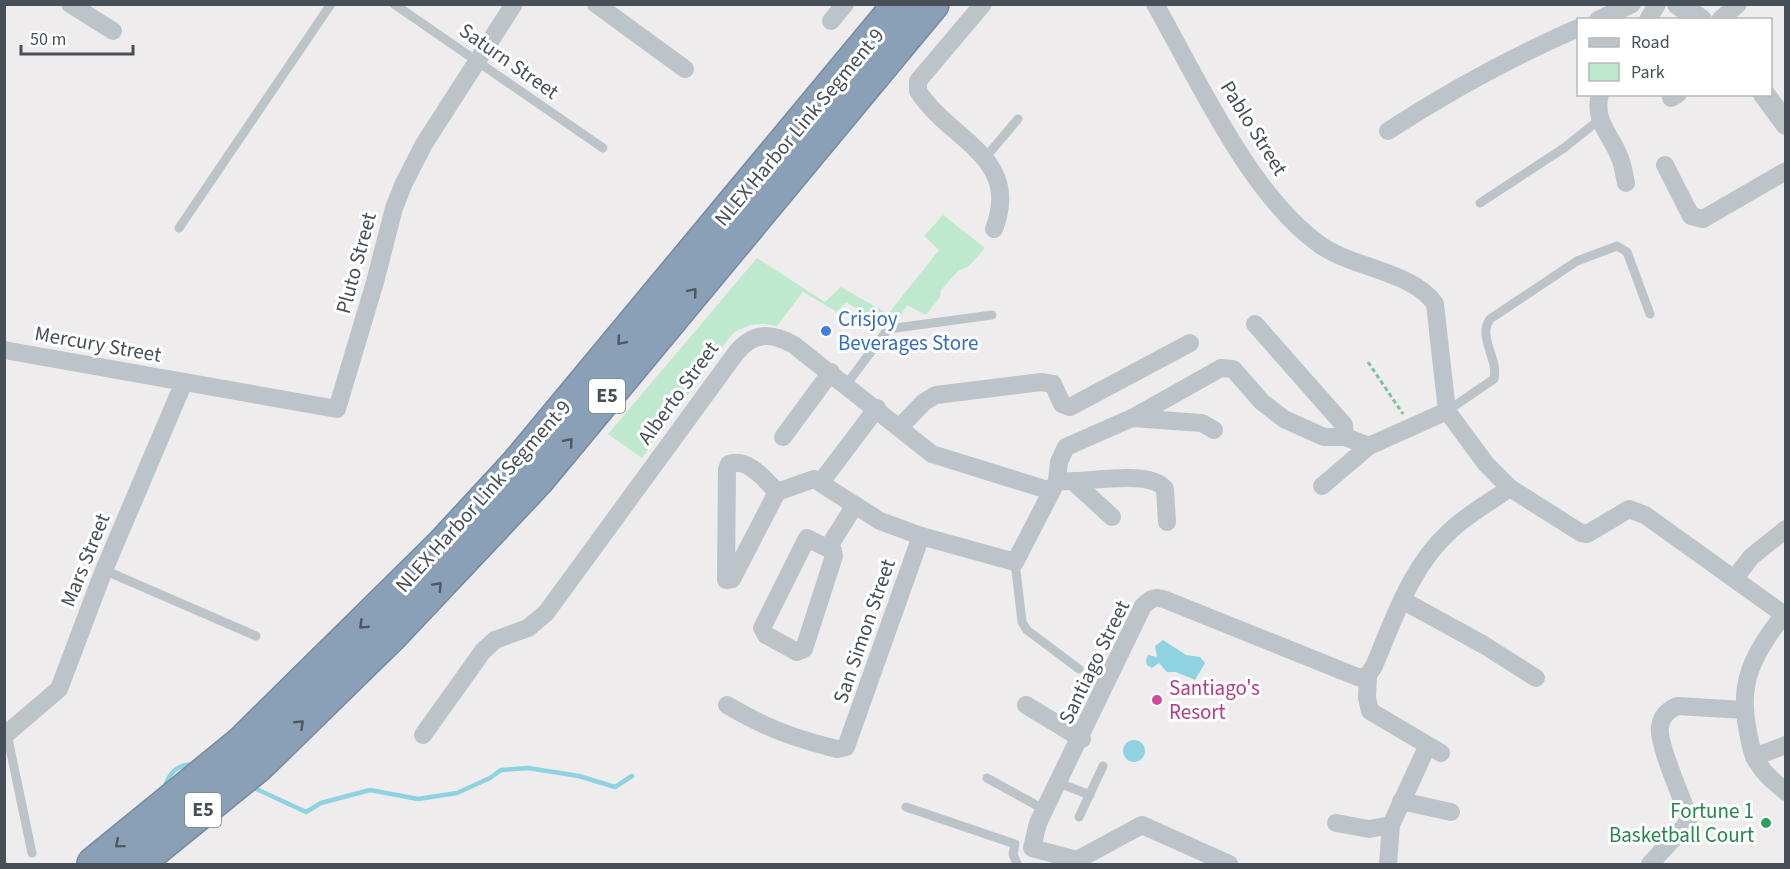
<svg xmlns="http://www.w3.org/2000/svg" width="1790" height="869" font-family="'Source Sans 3',sans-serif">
  <rect width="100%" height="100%" fill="#efeced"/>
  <path fill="#bee9ce" d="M943,215L985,248L968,267L959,270L941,290L940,297L926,315L907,305L895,325L882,324L846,302L837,312L803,292L777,326C758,322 748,324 732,334L642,458L608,434L757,258L825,302L841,287L888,314L939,250L924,236Z"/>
  <g fill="#8fd2e2">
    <path d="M1163,640L1186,655L1200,657L1205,663L1195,680L1176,672H1167L1159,663L1152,668L1147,665L1146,660L1148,655L1157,657L1155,646Z"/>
    <circle cx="1134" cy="751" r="11"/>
  </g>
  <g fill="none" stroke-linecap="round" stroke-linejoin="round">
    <g stroke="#8fd2e2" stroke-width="4.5">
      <path d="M250,786L306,812L321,803L370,790L418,799L457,793L490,778L501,770L528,768L579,776L615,787L632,776"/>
      <path d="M164,788C170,772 176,765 194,764"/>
    </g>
    <defs>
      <g id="motorway">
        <path d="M94,864L241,744L443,545L517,465L900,4"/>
        <path d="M136,864L258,765L391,635L537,480L932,4"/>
      </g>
    </defs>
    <use href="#motorway" stroke="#748ba3" stroke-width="36"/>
    <path stroke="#7ac49e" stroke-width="3" stroke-dasharray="4.5 3" stroke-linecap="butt" d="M1368,362L1403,414"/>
    <g stroke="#bcc4ca" stroke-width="9">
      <path d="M394,4L603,148"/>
      <path d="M985,158L1018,119"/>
      <path d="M1480,203L1564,148L1599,120"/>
      <path d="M179,228L331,4"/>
      <path d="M846,385L888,329L992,315"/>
      <path d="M1447,411L1494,379C1499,359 1477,337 1490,319L1577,261L1617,246L1627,252L1650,314"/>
      <path d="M1015,562L1022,622L1027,630L1079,669"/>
      <path d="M104,570L256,636"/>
      <path d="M7,734L32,853"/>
      <path d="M987,778L1045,810"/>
      <path d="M1059,783L1090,795"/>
      <path d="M906,807L1015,844L1013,854L1017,864"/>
      <path d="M1079,817L1103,766"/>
    </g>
    <g stroke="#bcc4ca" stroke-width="18">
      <path d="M70,4L113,31"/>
      <path d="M596,4L685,69"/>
      <path d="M983,4L918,81V91C950,141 1022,157 994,229"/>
      <path d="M1155,4C1197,78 1250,195 1319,244C1351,268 1413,271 1435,304L1447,411L1486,464L1510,488L1581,533L1587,534L1629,509L1645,515L1786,616"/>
      <path d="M1598,20L1632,4"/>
      <path d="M1648,20L1657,4"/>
      <path d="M1720,20L1738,4"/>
      <path d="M831,21L845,4"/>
      <path d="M1600,94C1593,121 1610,133 1619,156C1623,164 1624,174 1626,183"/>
      <path d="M1671,98L1678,94"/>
      <path d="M1388,131C1449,91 1512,57 1578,28"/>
      <path d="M1665,165L1691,216L1703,219L1786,171"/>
      <path d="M1255,324L1344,425L1345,437"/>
      <path d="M4,350L337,409L375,282L394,208L404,183L424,144L514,4"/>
      <path d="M1132,418L1202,423L1214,430"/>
      <path d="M900,427L924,402L936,395L1041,382L1053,384L1062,404L1070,407L1190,343"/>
      <path d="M783,437L831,372"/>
      <path d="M1057,481C1082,484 1150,468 1165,489L1167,522"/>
      <path d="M821,482L877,408"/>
      <path d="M1075,483L1112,517"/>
      <path d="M1322,486L1369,446"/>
      <path d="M777,492C766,481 748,457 729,464L727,469L726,580L732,579L777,492L814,479L880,521L921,536L1015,562L1057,481L1059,462L1066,447L1132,418L1221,368L1233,369L1262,402L1284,419L1324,437H1345L1369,446L1447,411"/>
      <path d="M807,538L833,551L834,556L804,649L797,652L766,635L762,628Z"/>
      <path d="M828,548L855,505"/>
      <path d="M1735,578L1751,557L1786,529"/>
      <path d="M1402,600L1484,645L1536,678"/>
      <path d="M1784,614C1754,654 1737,681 1748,732C1750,743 1752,757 1760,766C1766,776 1777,784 1786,792"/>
      <path d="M1368,675L1367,698L1370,711L1441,753"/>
      <path d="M727,705C766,728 793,738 837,749L846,747L921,536"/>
      <path d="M1026,705L1082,739"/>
      <path d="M423,735L483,651L495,640L528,628L546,613L736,353C753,332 771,332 794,345L932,454L1051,491"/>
      <path d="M4,736L59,689L104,570L184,382"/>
      <path d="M1754,757L1786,745"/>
      <path d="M1401,801L1451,812"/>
      <path d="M1336,823L1369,829L1391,825"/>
      <path d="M1229,864L1142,825L1077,860L1032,848L1038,823L1143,606C1151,598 1156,596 1166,600L1360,678L1368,675L1374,666C1394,619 1411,566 1450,531C1468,514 1490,502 1510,488"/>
      <path d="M1388,864L1391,825L1427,747"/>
      <path d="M1650,864L1684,827L1689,818C1683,800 1657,743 1660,727C1661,717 1668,710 1677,706L1744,710"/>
    </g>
    <g stroke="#bcc4ca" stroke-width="22">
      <path d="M1678,4L1701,20"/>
      <path d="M1764,94L1786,124"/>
    </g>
    <use href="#motorway" stroke="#89a0b7" stroke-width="33"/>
  </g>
  <defs><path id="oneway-chevron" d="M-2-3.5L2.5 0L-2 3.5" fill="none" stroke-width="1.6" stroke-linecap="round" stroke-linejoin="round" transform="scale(1.5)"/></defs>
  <g stroke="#4e5862">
    <use href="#oneway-chevron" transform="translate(693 292) rotate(-50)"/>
    <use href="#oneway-chevron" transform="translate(621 341) rotate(130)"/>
    <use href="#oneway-chevron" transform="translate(569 442) rotate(-50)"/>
    <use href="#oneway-chevron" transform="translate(438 586) rotate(-47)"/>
    <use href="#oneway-chevron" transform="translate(363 625) rotate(136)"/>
    <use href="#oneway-chevron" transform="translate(300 724) rotate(-44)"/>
    <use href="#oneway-chevron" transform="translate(119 844) rotate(140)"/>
  </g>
  <circle fill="#3f7fe0" stroke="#fff" stroke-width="2" cx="826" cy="331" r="6"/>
  <circle fill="#d1479c" stroke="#fff" stroke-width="2" cx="1157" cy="700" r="6"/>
  <circle fill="#2e9e5b" stroke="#fff" stroke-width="2" cx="1766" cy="823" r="6"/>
  <g text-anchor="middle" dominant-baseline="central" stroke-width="6" stroke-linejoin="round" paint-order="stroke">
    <g fill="#fff" stroke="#7e848a" stroke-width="1.5">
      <rect x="589" y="379" width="36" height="34" rx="4.5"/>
      <rect x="185" y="793" width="36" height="34" rx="4.5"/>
    </g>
    <g font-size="20" font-weight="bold" fill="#475058">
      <text x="607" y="396">E5</text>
      <text x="203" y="810">E5</text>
    </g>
    <g font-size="21" fill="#475058" stroke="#fff">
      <text transform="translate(509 61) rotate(35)">Saturn Street</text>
      <text transform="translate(799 127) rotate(-50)">NLEX Harbor Link Segment 9</text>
      <text transform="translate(1254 128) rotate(58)">Pablo Street</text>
      <text transform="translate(356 263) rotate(-75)">Pluto Street</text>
      <text transform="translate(98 344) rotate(10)">Mercury Street</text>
      <text transform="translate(678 393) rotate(-54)">Alberto Street</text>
      <text transform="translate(483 496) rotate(-48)">NLEX Harbor Link Segment 9</text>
      <text transform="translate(85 560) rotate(-68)">Mars Street</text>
      <text transform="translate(864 631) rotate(-71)">San Simon Street</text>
      <text transform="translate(1094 662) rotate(-64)">Santiago Street</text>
    </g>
    <g font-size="21" fill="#366cbe" stroke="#fff" text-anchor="start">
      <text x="838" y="319">Crisjoy<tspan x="838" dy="24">Beverages Store</tspan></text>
    </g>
    <g font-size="21" fill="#b23c85" stroke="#fff" text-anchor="start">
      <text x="1169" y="688">Santiago's<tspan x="1169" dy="24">Resort</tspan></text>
    </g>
    <g font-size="21" fill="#27864d" stroke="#fff" text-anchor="end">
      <text x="1754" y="811">Fortune 1<tspan x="1754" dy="24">Basketball Court</tspan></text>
    </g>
  </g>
  <rect width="1790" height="869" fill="none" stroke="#475058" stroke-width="12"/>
  <rect x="1577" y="18" width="195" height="78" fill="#ffffff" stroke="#b5b9bc" stroke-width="1.5"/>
  <rect x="1589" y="38" width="30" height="9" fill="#bcc4ca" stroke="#b5b9bc" stroke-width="1.5"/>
  <text x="1631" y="48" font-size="18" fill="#475058">Road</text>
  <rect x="1589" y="63" width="30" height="18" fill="#bee9ce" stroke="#b5b9bc" stroke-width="1.5"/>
  <text x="1631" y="78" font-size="18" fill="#475058">Park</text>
  <path d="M21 45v9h112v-9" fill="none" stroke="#475058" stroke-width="3"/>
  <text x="30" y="45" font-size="18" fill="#475058" stroke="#ffffff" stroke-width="4.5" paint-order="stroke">50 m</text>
</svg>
